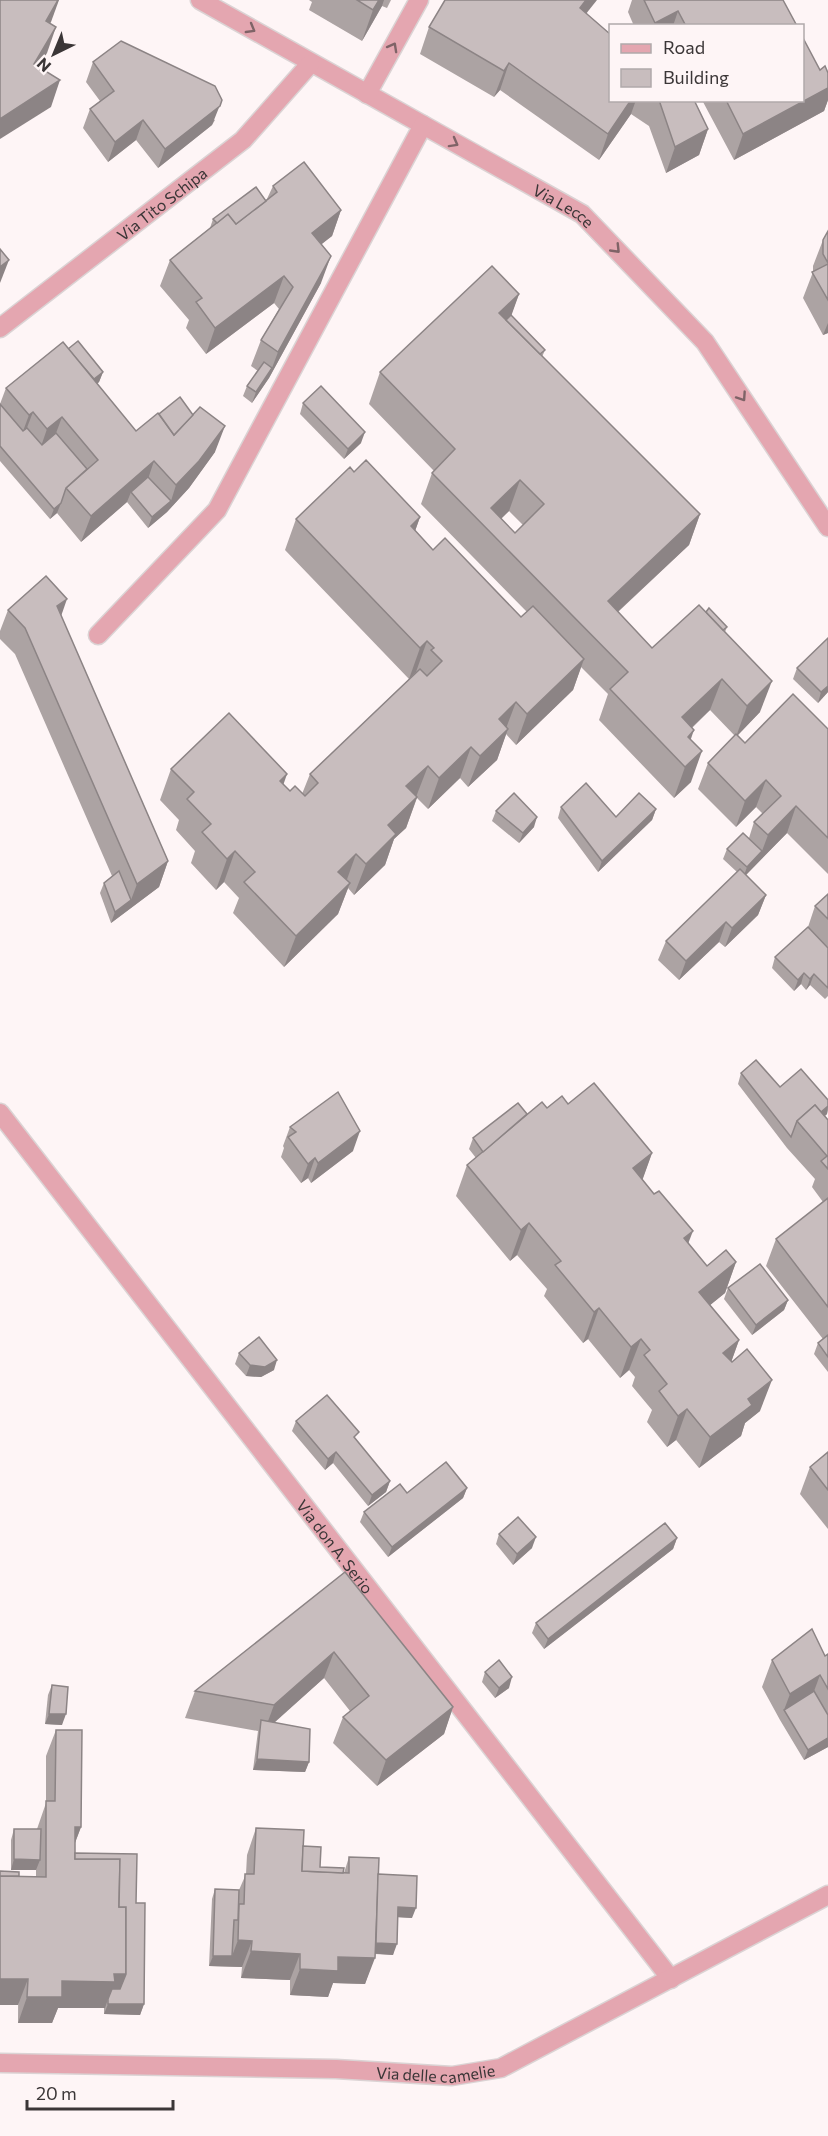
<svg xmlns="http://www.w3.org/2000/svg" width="828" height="2136" font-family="Commissioner,sans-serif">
  <rect width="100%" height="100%" fill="#fef5f6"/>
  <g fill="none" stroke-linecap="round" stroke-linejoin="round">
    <defs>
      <g id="minor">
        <path id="s1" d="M200,0L582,214L705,342L828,527"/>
        <path d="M367,94L419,0"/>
        <path id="s2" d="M0,328L243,140L310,64"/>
        <path d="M98,635L217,510L423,125"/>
        <path id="s3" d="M0,1113L671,1979"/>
        <path id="s4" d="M0,2063L336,2069L452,2076L501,2068L828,1895"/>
      </g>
    </defs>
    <use href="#minor" stroke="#dbd3d4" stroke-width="21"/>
    <use href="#minor" stroke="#e4a6b0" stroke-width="18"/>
  </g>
  <g fill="#aca3a3" fill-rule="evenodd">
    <path d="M309,0H391L387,8L382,6L362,41L309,10L312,2Z"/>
    <path d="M632,0H644L797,26H634L628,12Z"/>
    <path d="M587,13L610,100H694L708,129L699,155L666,173L649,126L631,114L599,160L500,90L494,97L420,54L429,27Z"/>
    <path d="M93,62L215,120L212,125L158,168L136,140L108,162L83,128L90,109L100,101L86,82Z"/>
    <path d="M820,70L828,73V100L824,111L734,160L702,100H802Z"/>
    <path d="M273,186L341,210L332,236L321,244V283L269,378L252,403L243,396L247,386L258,371L251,366L261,340L279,309L274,303L206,354L186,328L189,320L160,286L170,260L210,228L213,219L266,201Z"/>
    <path d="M828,231V333L823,335L803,298L813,272V266L823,240Z"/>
    <path d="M519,294L511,315L545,350L542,357L700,514L689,545L618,612L652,648L706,612L727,627L725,632L760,712L738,735L745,743L828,729V874L787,833L746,875L766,895L758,915L725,947L719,942L679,980L658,960L666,941L737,872L723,859L727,849L749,838L754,822L763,814L756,807L736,827L698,789L708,763L735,736L710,710L692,728L691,739V782L674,798L599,720L608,694L581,667L573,690L516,745L506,734L497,760L468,787L460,778L428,809L417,798L406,828L394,839L385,865L354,895L348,888L338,914L284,967L233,913L239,898L224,882L216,890L191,863L195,851L176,830L179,820L160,800L171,769L284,785L290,791L302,794L310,774L409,679L285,550L296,519L354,472L420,517L415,531L433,550L521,617L527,612L421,504L432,473L434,471L369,404L380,372ZM509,511L523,525L515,533L501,519Z"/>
    <path d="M103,372L99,382L97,384L136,431L215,452L189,488L167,512L148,528L127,502L81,542L57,513L50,519L0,461V404L6,388Z"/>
    <path d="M303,403L361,443L344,459L300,414Z"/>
    <path d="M8,610L61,616L168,861L159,887L111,923L100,893L104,883L112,876L15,654L0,639V631Z"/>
    <path d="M797,668L828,692L818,703L793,679Z"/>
    <path d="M561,807L616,817L656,809L652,820L598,872L558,818Z"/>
    <path d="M496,811L534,827L519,843L492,821Z"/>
    <path d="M828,894V996L825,999L810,985L806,990L801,984L794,991L772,968L775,957L808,927L815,906Z"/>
    <path d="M741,1073L780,1087L828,1100V1110L827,1114L825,1116L828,1120V1372L814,1354L818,1343L823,1339L766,1266L776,1239L823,1202L812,1187L815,1179L787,1148L738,1084Z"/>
    <path d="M568,1104L652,1153L642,1180L688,1243L707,1266L736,1262L725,1293L710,1305L739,1340L731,1362L760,1411L745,1423L741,1436L699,1468L676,1440L667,1447L647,1422L652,1410L632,1386L635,1377L629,1370L620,1378L588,1339L583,1343L544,1296L547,1289L517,1255L510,1261L456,1196L467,1165L476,1158L469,1149L473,1138L527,1114L547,1108Z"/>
    <path d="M290,1127L353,1151L311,1183L308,1178L301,1183L281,1157L284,1148L283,1146Z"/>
    <path d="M728,1288L788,1300L784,1310L752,1335L724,1299Z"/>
    <path d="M239,1353L274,1370L261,1377L246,1376L235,1364Z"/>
    <path d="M296,1421L356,1440L390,1481L386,1492L368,1506L333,1463L325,1470L292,1431Z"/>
    <path d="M828,1452V1529L800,1494L810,1467Z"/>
    <path d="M467,1488L463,1498L388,1557L360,1522L364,1512L407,1493Z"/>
    <path d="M499,1534L532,1548L513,1565L496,1544Z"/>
    <path d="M677,1538L673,1549L544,1649L532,1633L536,1623Z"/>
    <path d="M345,1572L453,1707L444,1734L377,1786L333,1743L343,1717L350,1711L324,1678L274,1722L309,1762L305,1772L253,1770L258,1731L185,1718L195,1691Z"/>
    <path d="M828,1654V1747L804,1760L780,1720L762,1687L772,1660L825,1656Z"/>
    <path d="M485,1672L509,1688L495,1698L482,1682Z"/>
    <path d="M52,1685L62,1725L45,1724L48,1695Z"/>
    <path d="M56,1730L81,1827L75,1843V1853L136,1903L144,2004L140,2015L104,2014V2008H58L52,2023H18L19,1876L36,1877V1870H11V1840L14,1829H37L46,1803V1756Z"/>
    <path d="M256,1828L303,1846L320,1867L344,1873L349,1857L378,1874L412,1918L398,1917L393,1955L375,1954L365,1984L333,1983L328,1997L290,1995V1980L241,1978L242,1967L209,1966L212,1899L215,1889L239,1890L246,1874L247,1855Z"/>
  </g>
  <g fill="#8c8485">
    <path d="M58,0H59L51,22L36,47L46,21Z"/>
    <path d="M379,0H384L382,6L362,41L373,10Z"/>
    <path d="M586,0H597L570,34L580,8Z"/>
    <path d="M678,11L673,26H655V23Z"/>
    <path d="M56,27L47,53L24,91L34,64Z"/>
    <path d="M509,63L500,90L494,97L504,71Z"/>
    <path d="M60,80L51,107L0,139V119Z"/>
    <path d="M828,88V100L824,111L734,160L743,134Z"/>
    <path d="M222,100L212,125L158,168L165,149Z"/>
    <path d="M631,100H636L631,114L599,160L608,134Z"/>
    <path d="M143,120L136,140L108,162L115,142Z"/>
    <path d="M708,129L699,155L666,173L675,147Z"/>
    <path d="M341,210L332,236L303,259L312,233Z"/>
    <path d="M331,256L321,283L269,378L252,403L256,392L272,368L278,352Z"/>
    <path d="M9,260L0,283V267Z"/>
    <path d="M284,276L274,303L206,354L215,328Z"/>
    <path d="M519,294L508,325L499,313Z"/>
    <path d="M828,323V333L823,335Z"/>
    <path d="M103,372L99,382L78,399L82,389Z"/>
    <path d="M33,412L23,438L19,442L29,415Z"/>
    <path d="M62,417L52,444L38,455L47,429Z"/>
    <path d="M225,426L215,452L189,488L167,512L148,528L152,517L171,501L176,485Z"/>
    <path d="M365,432L361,443L344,459L348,449Z"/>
    <path d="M154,461L145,488L131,492L127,502L81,542L91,516Z"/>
    <path d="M520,480L509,511L489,530L491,508Z"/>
    <path d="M61,503L57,513L50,519L54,509Z"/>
    <path d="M700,514L689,545L596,632L608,601Z"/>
    <path d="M420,517L409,548L411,526Z"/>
    <path d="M67,599L58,625L57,606Z"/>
    <path d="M427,641L416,672L409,679L420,648Z"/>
    <path d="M584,659L573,690L516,745L527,714Z"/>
    <path d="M722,679L710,710L670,748L682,717Z"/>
    <path d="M772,681L760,712L736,737L747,706Z"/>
    <path d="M828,686V692L818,703L821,692Z"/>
    <path d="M516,702L505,731L508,729L497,760L468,787L480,756L499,719Z"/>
    <path d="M694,730L683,761L688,737Z"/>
    <path d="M471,747L460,778L428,809L439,778Z"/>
    <path d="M702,751L691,782L674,798L685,767Z"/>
    <path d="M428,766L416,797L406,786Z"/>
    <path d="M287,774L276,806L280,781Z"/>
    <path d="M766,780L756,807L736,827L745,801Z"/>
    <path d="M417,797L406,828L394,839L385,865L354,895L366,864L388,825Z"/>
    <path d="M796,806L787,833L743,878L747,867L762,851L768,835Z"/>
    <path d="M656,809L652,820L598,872L602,861Z"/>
    <path d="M537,817L534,827L519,843L523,833Z"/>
    <path d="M235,851L224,882L216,890L227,859Z"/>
    <path d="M356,854L345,885L338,872Z"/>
    <path d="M168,861L159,887L111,923L115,912L131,900L137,884Z"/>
    <path d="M350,883L338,914L284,967L296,936Z"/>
    <path d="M766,895L758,915L725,947L732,928Z"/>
    <path d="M726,922L719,942L679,980L686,961Z"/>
    <path d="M804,973L801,984L794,991L798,980Z"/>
    <path d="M814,974L810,985L806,990L810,979Z"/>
    <path d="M828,1106L827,1114L806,1132L802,1128Z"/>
    <path d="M360,1131L353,1151L311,1183L318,1163Z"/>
    <path d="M652,1153L641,1184L633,1168Z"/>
    <path d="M315,1158L308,1178L301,1183L308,1164Z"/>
    <path d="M529,1223L517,1255L510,1261L521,1230Z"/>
    <path d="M693,1231L681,1262L684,1238Z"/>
    <path d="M736,1262L725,1293L688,1323L699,1292Z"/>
    <path d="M788,1300L784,1310L752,1335L756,1325Z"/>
    <path d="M599,1308L588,1339L583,1343L594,1312Z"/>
    <path d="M641,1339L629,1370L620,1378L631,1347Z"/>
    <path d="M739,1340L728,1371L723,1353Z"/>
    <path d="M277,1360L274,1370L261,1377L246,1376L250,1365Z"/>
    <path d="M772,1380L760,1411L745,1423L741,1436L699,1468L710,1437L748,1399Z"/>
    <path d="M687,1409L676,1440L667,1447L678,1416Z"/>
    <path d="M336,1452L333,1463L325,1470L328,1459Z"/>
    <path d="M390,1481L386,1492L368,1506L372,1495Z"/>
    <path d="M467,1488L463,1498L388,1557L392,1547Z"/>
    <path d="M536,1537L532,1548L513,1565L517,1554Z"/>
    <path d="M677,1538L673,1549L544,1649L548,1639Z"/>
    <path d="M334,1652L324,1678L264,1732L274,1705Z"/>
    <path d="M820,1675L810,1702L784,1710L790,1694Z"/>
    <path d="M512,1677L509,1688L495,1698L499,1688Z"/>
    <path d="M453,1707L444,1734L377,1786L386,1760Z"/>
    <path d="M49,1714H66L62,1725L45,1724Z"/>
    <path d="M828,1738V1747L804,1760L808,1750Z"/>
    <path d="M257,1759L309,1762L305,1772L253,1770Z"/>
    <path d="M75,1827H81L71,1853Z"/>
    <path d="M14,1859L40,1860L36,1870H11Z"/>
    <path d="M398,1907L416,1908L412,1918L394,1917Z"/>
    <path d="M238,1940L252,1941L242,1967L209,1966L213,1956H232Z"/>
    <path d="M370,1943L397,1944L393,1955L367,1953Z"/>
    <path d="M251,1951L300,1954L290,1980L241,1978Z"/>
    <path d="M338,1957L375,1958L365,1984L333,1983L328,1997L290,1995L300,1969Z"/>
    <path d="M114,1974H126L116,2000L108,1999L105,2008H58L52,2023H18L27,1997L62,1981Z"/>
    <path d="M0,1979H28L18,2005H0Z"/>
    <path d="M108,2004H144L140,2015L104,2014Z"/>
  </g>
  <g fill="#c8bdbe" stroke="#8c8485" stroke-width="1.5" fill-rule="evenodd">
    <path d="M0,0H58L46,21L56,27L34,64L60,80L0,119Z"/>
    <path d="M357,0H379L373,10Z"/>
    <path d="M445,0H586L580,8L610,34V100H631L608,134L509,63L504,71L429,27Z"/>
    <path d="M644,0H783L797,26H686L678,11L655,23Z"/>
    <path d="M802,36L820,70L825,66L828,73V88L743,134L726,100H802Z"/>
    <path d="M121,41L215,86L222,100L220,106L165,149L143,120L115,142L90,109L114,91L93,62Z"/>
    <path d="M659,100H694L708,129L675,147Z"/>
    <path d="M304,162L341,210L312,233L331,256L278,352L261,340L293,287L284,276L215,328L196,302L202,298L170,260L228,214L236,224L277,192L273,186Z"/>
    <path d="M256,187L266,201L236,224L228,214L217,223L213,219Z"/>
    <path d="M828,231V263L823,254V240Z"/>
    <path d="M0,249L9,260L0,267Z"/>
    <path d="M828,264V300L812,272Z"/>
    <path d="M492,266L519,294L499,313L700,514L608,601L652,648L699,605L772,681L747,706L722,679L682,717L694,730L688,737L702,751L685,767L610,689L628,672L432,473L455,449L380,372ZM520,480L544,504L515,533L491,508Z"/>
    <path d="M511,315L545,350L540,354L506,320Z"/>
    <path d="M78,341L103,372L94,379L68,349Z"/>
    <path d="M63,342L136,431L158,413L174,435L200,407L225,426L199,461L176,485L154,461L91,516L66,488L98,460L62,417L47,429L33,412L29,415L6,388Z"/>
    <path d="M264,362L272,368L256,392L247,386Z"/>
    <path d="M321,386L365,432L348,449L303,403Z"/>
    <path d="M180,397L193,415L174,435L159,414Z"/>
    <path d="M0,404L23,431L27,428L42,445L56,433L87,469L66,488L61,503L54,509L0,446Z"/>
    <path d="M366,460L420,517L411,526L433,550L445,538L521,617L533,606L584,659L527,714L516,702L499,719L508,729L480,756L471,747L439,778L428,766L406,786L417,797L388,825L396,834L366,864L356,854L338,872L350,883L296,936L244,882L255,872L235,851L227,859L202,832L211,824L187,799L194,792L171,769L229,713L287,774L280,781L290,791L295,786L305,796L318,783L310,774L420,669L427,676L442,661L431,650L434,648L427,641L420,648L296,519L350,467L354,472Z"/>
    <path d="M148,477L171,501L152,517L131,492Z"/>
    <path d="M46,576L67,599L57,606L168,861L137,884L25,628L8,610Z"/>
    <path d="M709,608L727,627L723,630L706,612Z"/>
    <path d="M828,638V686L821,692L797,668Z"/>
    <path d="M793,694L828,729V838L796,806L768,835L754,822L781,796L766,780L745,801L708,763L736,734L745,743Z"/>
    <path d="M586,783L616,817L639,793L656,809L602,861L561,807Z"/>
    <path d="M514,793L537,817L523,833L496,811Z"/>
    <path d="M743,833L762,851L747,867L727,849Z"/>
    <path d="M740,869L766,895L732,928L726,922L686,961L666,941Z"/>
    <path d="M119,871L131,900L115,912L104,883Z"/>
    <path d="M828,894V919L815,906Z"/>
    <path d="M808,927L828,948V988L814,974L810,979L804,973L798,980L775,957Z"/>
    <path d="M756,1060L780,1087L801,1069L828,1100V1106L821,1112L815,1105L797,1121L791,1137L741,1073Z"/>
    <path d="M594,1083L652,1153L633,1168L654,1194L659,1191L693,1231L684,1238L707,1266L726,1250L736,1262L699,1292L739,1340L723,1353L732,1362L747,1349L772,1380L748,1399L752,1405L710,1437L687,1409L678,1416L659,1391L667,1384L644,1355L650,1350L641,1339L631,1347L599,1308L594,1312L555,1265L561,1261L529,1223L521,1230L467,1165L542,1102L547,1108L562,1096L568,1104Z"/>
    <path d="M338,1092L360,1131L318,1163L315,1158L308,1164L288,1137L296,1132L290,1127Z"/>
    <path d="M518,1103L527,1114L483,1152L473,1138Z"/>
    <path d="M815,1105L828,1120V1169L821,1161L827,1156L797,1121Z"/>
    <path d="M828,1198V1307L776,1239Z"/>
    <path d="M760,1264L788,1300L756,1325L728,1288Z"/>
    <path d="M828,1335V1357L818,1343Z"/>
    <path d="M259,1337L277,1360L265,1367L250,1365L239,1353Z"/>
    <path d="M327,1395L359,1432L354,1437L390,1481L372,1495L336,1452L328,1459L296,1421Z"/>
    <path d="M828,1452V1490L810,1467Z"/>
    <path d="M446,1462L467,1488L392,1547L364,1512L400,1484L407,1493Z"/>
    <path d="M518,1517L536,1537L517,1554L499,1534Z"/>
    <path d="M665,1523L677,1538L548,1639L536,1623Z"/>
    <path d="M345,1572L453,1707L386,1760L343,1717L369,1696L334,1652L274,1705L195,1691Z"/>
    <path d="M812,1629L825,1656L828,1654V1689L820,1675L790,1694L772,1660Z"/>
    <path d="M499,1660L512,1677L499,1688L485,1672Z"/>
    <path d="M52,1685L68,1687L66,1714H49Z"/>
    <path d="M814,1691L828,1715V1738L808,1750L784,1710Z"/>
    <path d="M261,1720L310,1729L309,1762L257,1759Z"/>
    <path d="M56,1730H82L81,1827H75V1859H120L119,1907H126V1974H114L115,1982L62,1981V1997H27L28,1979H0V1876L46,1877V1801H55Z"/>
    <path d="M256,1828L304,1830L302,1871L349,1873V1857L379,1858L375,1958L338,1957V1971L300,1969V1954L251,1951L252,1941L238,1940L239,1904H244L245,1874H254Z"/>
    <path d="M14,1829H41L40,1860L14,1859Z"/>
    <path d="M303,1846L321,1847L320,1867L344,1868L343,1873L302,1871Z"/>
    <path d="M75,1853L137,1854L136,1903H145L144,2004H108V1999L112,1989H120L126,1974V1907H119L120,1859H75Z"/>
    <path d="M0,1871L19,1872V1876H0Z"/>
    <path d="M378,1874L417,1876L416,1908L398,1907L397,1944L376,1943Z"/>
    <path d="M215,1889L239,1890L238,1920H234L232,1956H213Z"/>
  </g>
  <defs><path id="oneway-chevron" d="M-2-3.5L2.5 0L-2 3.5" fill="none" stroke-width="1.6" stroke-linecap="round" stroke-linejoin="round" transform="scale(1.5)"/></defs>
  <g stroke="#7f6367">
    <use href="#oneway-chevron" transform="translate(251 29) rotate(30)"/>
    <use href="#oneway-chevron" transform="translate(393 47) rotate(-61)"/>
    <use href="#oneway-chevron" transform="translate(454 143) rotate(29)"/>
    <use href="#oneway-chevron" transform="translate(616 249) rotate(46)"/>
    <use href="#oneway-chevron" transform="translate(742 397) rotate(56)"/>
  </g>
  <g text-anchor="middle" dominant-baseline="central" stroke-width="4.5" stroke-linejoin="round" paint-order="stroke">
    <g font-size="16" fill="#3b3637" stroke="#fef5f6">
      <text stroke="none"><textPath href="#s2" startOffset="204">Via Tito Schipa</textPath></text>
      <text stroke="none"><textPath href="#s1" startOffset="418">Via Lecce</textPath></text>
      <text stroke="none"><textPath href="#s3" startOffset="548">Via don A. Serio</textPath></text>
      <text stroke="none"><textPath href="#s4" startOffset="436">Via delle camelie</textPath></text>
    </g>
  </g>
  <rect x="609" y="24" width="195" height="78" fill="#fef5f6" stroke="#b0a9aa" stroke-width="1.5"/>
  <rect x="621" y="44" width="30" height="9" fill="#e4a6b0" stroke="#b0a9aa" stroke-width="1.5"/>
  <text x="663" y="54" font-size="18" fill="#3b3637">Road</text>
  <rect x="621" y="69" width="30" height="18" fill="#c8bdbe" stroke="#b0a9aa" stroke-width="1.5"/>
  <text x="663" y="84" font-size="18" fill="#3b3637">Building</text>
  <g transform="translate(54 54) rotate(223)" stroke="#fef5f6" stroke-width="4.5" paint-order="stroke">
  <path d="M0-4.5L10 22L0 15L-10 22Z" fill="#3b3637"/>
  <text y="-9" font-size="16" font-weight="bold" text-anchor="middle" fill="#3b3637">N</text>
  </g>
  <path d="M27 2100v9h146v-9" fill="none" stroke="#3b3637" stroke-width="3"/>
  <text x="36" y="2100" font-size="18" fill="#3b3637" stroke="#fef5f6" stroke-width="4.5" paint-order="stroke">20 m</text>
</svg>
